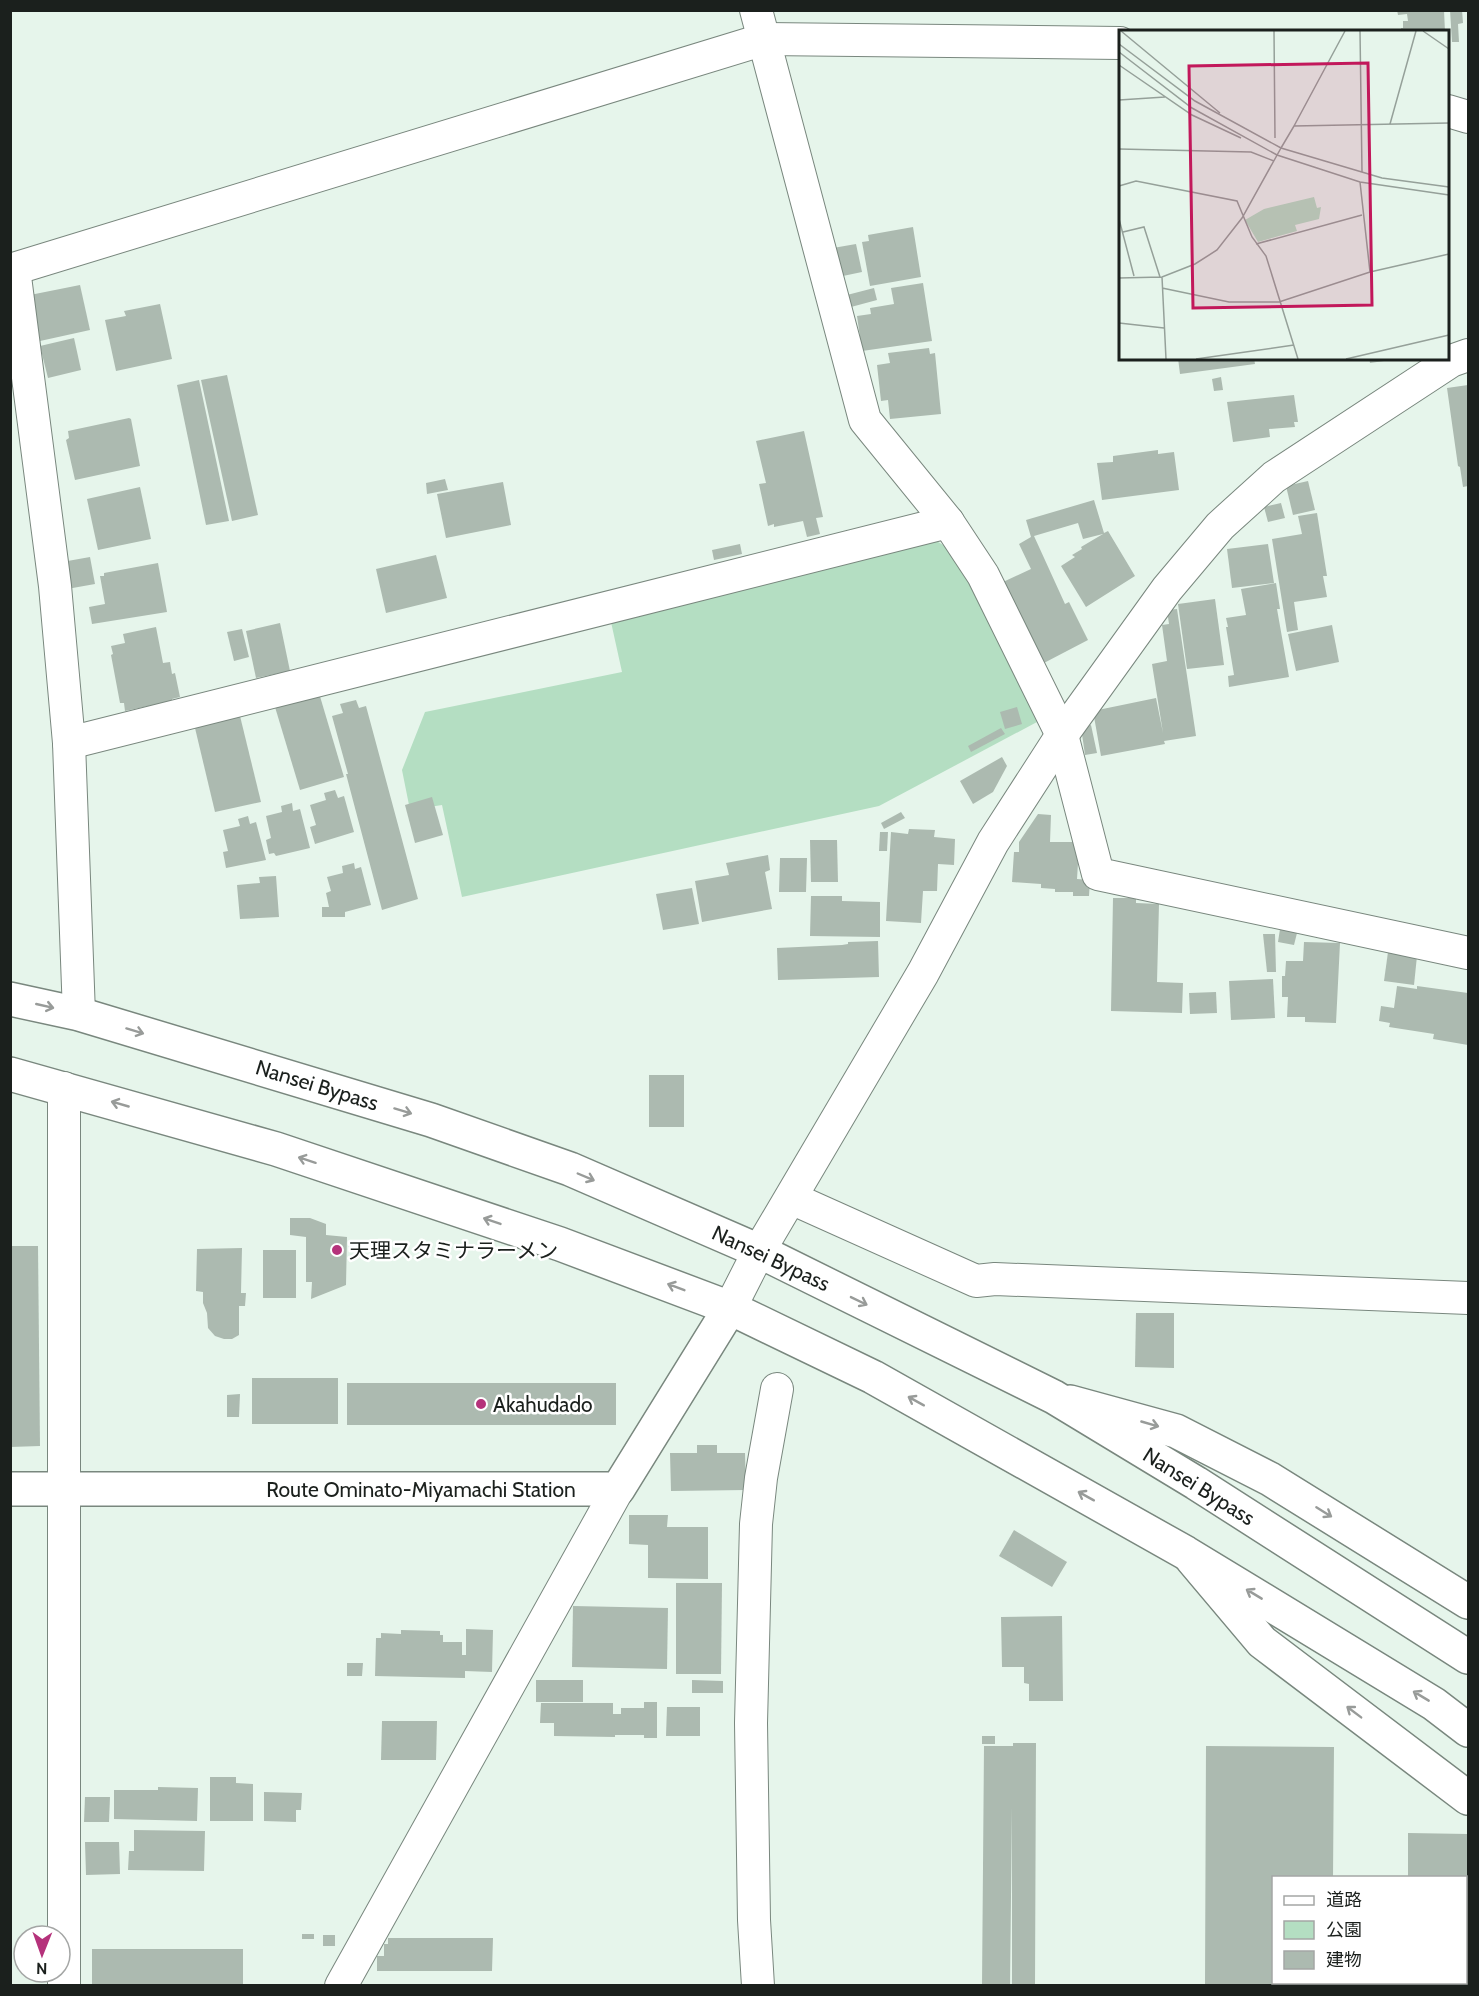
<svg xmlns="http://www.w3.org/2000/svg" width="1479" height="1996" font-family="Cabin,'Noto Sans JP',sans-serif">
  <rect width="100%" height="100%" fill="#e6f5eb"/>
  <path fill="#b4dec2" d="M930,537L953,551L971,583L1037,722L879,806L462,897L442,805L410,810L402,770L425,712L622,672L611,622Z"/>
  <g fill="#acbab0">
    <path d="M1397,10H1444L1445,32H1401V28H1403V21H1408L1407,14L1398,15Z"/>
    <path d="M1450,10H1462L1463,23L1458,24L1459,42H1452Z"/>
    <path d="M913,227L921,277L870,286L862,242L869,241L868,235Z"/>
    <path d="M856,244L862,272L838,277L833,248Z"/>
    <path d="M923,283L932,341L862,351L857,316L871,314L870,308L894,304L891,288Z"/>
    <path d="M80,285L90,330L40,341L30,295Z"/>
    <path d="M874,288L877,300L851,307L847,295Z"/>
    <path d="M160,304L172,359L116,371L105,320L126,316L124,311Z"/>
    <path d="M74,338L81,370L48,378L40,346Z"/>
    <path d="M929,348L930,354L935,353L941,414L890,419L888,400L881,401L877,365L890,363L888,353Z"/>
    <path d="M1178,358H1254L1255,364L1180,374Z"/>
    <path d="M1369,358H1391V360L1370,363Z"/>
    <path d="M227,375L258,515L232,521L201,380Z"/>
    <path d="M1221,377L1223,390L1214,391L1212,379Z"/>
    <path d="M199,380L229,521L206,525L177,385Z"/>
    <path d="M1468,385V486L1463,487L1460,467L1458,466L1447,388Z"/>
    <path d="M1294,395L1298,422H1294L1295,427L1269,429L1270,437L1233,442L1227,402Z"/>
    <path d="M129,418L131,419L140,466L75,480L66,440L69,438L68,431Z"/>
    <path d="M804,431L823,517L816,518L820,534L807,537L803,521L774,527V524L768,526L759,484L766,483L756,441Z"/>
    <path d="M1158,450V454L1174,452L1179,490L1102,500L1097,463L1113,462V456Z"/>
    <path d="M445,479L448,490L427,494L426,483Z"/>
    <path d="M1308,481L1315,510L1293,515L1286,486Z"/>
    <path d="M503,482L511,525L446,538L437,494Z"/>
    <path d="M140,487L151,539L98,550L87,499Z"/>
    <path d="M1094,500L1104,533L1108,531L1135,576L1086,607L1061,566L1075,557L1072,555L1082,549L1081,547L1103,534L1083,539L1078,523L1034,536L1065,604L1069,602L1088,640L1042,664L1003,582L1031,569L1019,544L1031,537L1026,520Z"/>
    <path d="M1281,503L1285,518L1268,522L1264,507Z"/>
    <path d="M1317,513L1327,576H1323L1327,597L1294,602L1298,630L1287,632L1272,539L1302,534L1298,516Z"/>
    <path d="M740,544L742,554L714,560L712,550Z"/>
    <path d="M1268,544L1274,583L1232,588L1227,549Z"/>
    <path d="M436,555L447,598L386,613L376,569Z"/>
    <path d="M90,557L95,584L67,589L62,562Z"/>
    <path d="M158,563L167,612L92,624L89,607L105,604L100,576H104V573Z"/>
    <path d="M1276,583L1280,609H1277L1289,677L1229,687L1228,676L1234,675L1226,627H1228L1226,618L1246,615L1241,589Z"/>
    <path d="M1215,599L1224,665L1187,669L1178,604Z"/>
    <path d="M1177,609L1196,736L1164,741L1165,744L1101,756L1093,711L1156,698L1163,733L1152,664L1167,661L1162,625L1169,624L1167,610Z"/>
    <path d="M280,623L290,671L256,678L246,631Z"/>
    <path d="M1332,625L1339,662L1296,671L1288,634Z"/>
    <path d="M156,627L163,663L170,662L172,674L175,673L180,697L172,699V701L125,711L124,703H120L111,655L113,654L111,646L125,643L123,634Z"/>
    <path d="M242,629L249,657L234,661L227,632Z"/>
    <path d="M319,693L344,777L300,790L275,707Z"/>
    <path d="M356,700L359,708L366,706L418,899L382,910L346,774H348L332,716L343,713L340,704Z"/>
    <path d="M1017,707L1022,724L1005,729L1000,712Z"/>
    <path d="M240,716L261,802L215,812L195,728Z"/>
    <path d="M1091,725L1097,753L1085,755L1081,727Z"/>
    <path d="M1001,728L1005,734L971,752L968,746Z"/>
    <path d="M1002,757L1007,766L993,792L973,804L960,781Z"/>
    <path d="M335,790L338,798L344,796L354,832L315,844L310,827L316,825L310,805L326,800L324,793Z"/>
    <path d="M432,797L443,835L415,843L405,805Z"/>
    <path d="M292,803L293,811L300,809L310,848L276,856L274,853L269,854L266,840L271,838L266,816L282,812L281,806Z"/>
    <path d="M901,812L905,818L884,829L881,823Z"/>
    <path d="M1038,814L1051,815L1050,842H1073L1078,863L1077,879L1090,880L1089,896H1073V892H1055V889L1041,888V884L1012,882L1014,852H1019V842Z"/>
    <path d="M248,816L250,824L256,822L266,860L226,868L223,852L228,851L223,830L240,826L238,819Z"/>
    <path d="M909,829L935,830L934,837L955,839L954,865L938,864L937,891H923L921,923L886,921L891,832L908,834Z"/>
    <path d="M880,832H888L887,851H879Z"/>
    <path d="M810,840H837L838,882H811Z"/>
    <path d="M768,855L770,870L765,872L772,909L702,922L695,881L729,875L726,863Z"/>
    <path d="M780,858H807L806,892H779Z"/>
    <path d="M354,863L355,869L361,867L371,905L345,912V917H322V907H329L326,893L331,891L327,877L343,873L342,866Z"/>
    <path d="M276,876L279,917L240,919L237,885L260,883L259,877Z"/>
    <path d="M692,888L699,924L663,930L656,894Z"/>
    <path d="M811,896H842V901L880,902V937L810,936Z"/>
    <path d="M1113,898H1136V903L1159,904L1157,982L1183,983L1182,1013L1111,1011Z"/>
    <path d="M1280,929L1297,933L1294,945L1278,942Z"/>
    <path d="M1263,934H1275L1276,972H1267Z"/>
    <path d="M878,941L879,977L778,980L777,948L842,945L848,944V942Z"/>
    <path d="M1304,942L1340,943L1336,1023L1305,1022V1017H1287L1288,997H1282V976H1285L1286,961H1303Z"/>
    <path d="M1388,952L1417,956L1414,985L1384,981Z"/>
    <path d="M1273,979L1275,1018L1231,1020L1229,981Z"/>
    <path d="M1397,986L1417,989V986L1468,993V1045L1433,1039L1434,1034L1389,1027L1390,1023L1379,1021L1381,1006L1394,1008Z"/>
    <path d="M1216,992L1217,1013L1190,1014L1189,993Z"/>
    <rect x="649" y="1075" width="35" height="52"/>
    <path d="M290,1218H310L326,1224V1235L347,1237L346,1285L311,1299L312,1282H306V1237L290,1235Z"/>
    <path d="M10,1246H38L40,1446L10,1447Z"/>
    <path d="M242,1248L241,1293H246L245,1306H239V1335L232,1339H224L215,1336L208,1328L207,1313L203,1303V1292L196,1291L197,1249Z"/>
    <rect x="263" y="1250" width="33" height="48"/>
    <path d="M1136,1313H1174V1368L1135,1367Z"/>
    <rect x="252" y="1378" width="86" height="46"/>
    <rect x="347" y="1383" width="269" height="42"/>
    <path d="M240,1394L239,1417H227V1395Z"/>
    <path d="M697,1445H717V1453H745L746,1490L671,1491L670,1453H697Z"/>
    <path d="M629,1515H668L667,1527H708V1579L648,1578V1545L629,1544Z"/>
    <path d="M1014,1530L1067,1562L1052,1587L999,1556Z"/>
    <path d="M676,1583H722L721,1674H676Z"/>
    <path d="M573,1606L668,1608L667,1669L572,1667Z"/>
    <path d="M1062,1616L1063,1701H1029V1684L1024,1683V1667H1002L1001,1617Z"/>
    <path d="M466,1629L493,1630L492,1672L465,1671V1678L375,1676L376,1638H381V1633L401,1634V1630L440,1631V1635H443V1642H462V1655H466Z"/>
    <path d="M347,1663H363L362,1676H347Z"/>
    <rect x="536" y="1680" width="47" height="22"/>
    <path d="M692,1680L723,1681V1693H692Z"/>
    <path d="M644,1702H657V1738H644V1735H615V1737L554,1736V1723H540L541,1703H613V1714H621V1708H644Z"/>
    <path d="M667,1707H700V1736H666Z"/>
    <path d="M382,1721H437L436,1760H381Z"/>
    <rect x="982" y="1736" width="13" height="8"/>
    <path d="M1013,1743H1036L1035,1986H1012V1807L1010,1986H982L984,1746H1013Z"/>
    <path d="M1206,1746L1334,1747L1333,1878H1274V1982H1332V1986H1205Z"/>
    <path d="M210,1777H236V1783L253,1784V1821H210Z"/>
    <path d="M158,1787L198,1788L197,1821L114,1819V1790H158Z"/>
    <path d="M264,1792L302,1793L301,1810H296V1822L264,1821Z"/>
    <path d="M85,1797H110L109,1822H84Z"/>
    <path d="M134,1830L205,1831L204,1871L128,1870L129,1851H134Z"/>
    <path d="M1408,1833L1468,1834V1986H1407V1982H1466V1878H1408Z"/>
    <path d="M85,1842H119L120,1874L86,1875Z"/>
    <rect x="302" y="1934" width="12" height="5"/>
    <rect x="323" y="1935" width="12" height="11"/>
    <path d="M388,1938H493L492,1971H377V1956H384V1944H388Z"/>
    <rect x="92" y="1949" width="151" height="37"/>
  </g>
  <g fill="none" stroke-linecap="round" stroke-linejoin="round">
    <defs>
      <g id="minor">
        <path d="M756,10L865,420L948,522L983,575L1062,735L1098,874L1468,953"/>
        <path d="M1448,111L1468,117"/>
        <path d="M14,269L55,586L69,743L79,1014"/>
        <path d="M10,270L765,39L1120,43"/>
        <path d="M69,743L948,522"/>
        <path d="M64,1088V1986"/>
        <path d="M791,1198L976,1281L995,1279L1468,1298"/>
        <path d="M730,1308L759,1251L923,973L993,842L1062,735L1167,589L1220,526L1274,477L1451,361L1468,355"/>
        <path d="M341,1986L618,1489"/>
        <path d="M758,1986L754,1920L751,1723L756,1524L761,1478L777,1389"/>
      </g>
      <g id="secondary">
        <path d="M1070,1402L1176,1431L1270,1479L1468,1602"/>
        <path d="M10,1489H618L730,1308"/>
        <path d="M1192,1559L1262,1642L1468,1798"/>
      </g>
      <g id="trunk">
        <path d="M10,999L79,1014L431,1120L570,1169L759,1251L1054,1397L1196,1483L1468,1657"/>
        <path d="M10,1074L276,1149L560,1244L730,1308L873,1377L1186,1553L1434,1704L1468,1730"/>
      </g>
    </defs>
    <use href="#minor" stroke="#79877e" stroke-width="34"/>
    <use href="#secondary" stroke="#79877e" stroke-width="36"/>
    <use href="#trunk" stroke="#79877e" stroke-width="36"/>
    <use href="#minor" stroke="#fff" stroke-width="32"/>
    <use href="#secondary" stroke="#fff" stroke-width="33"/>
    <use href="#trunk" stroke="#fff" stroke-width="33"/>
  </g>
  <defs><path id="oneway-shaft" d="M-6 0H5M1.5-3L5.5 0L1.5 3" fill="none" stroke-width="1.6" stroke-linecap="round" stroke-linejoin="round" transform="scale(1.5)"/></defs>
  <g stroke="#989b99">
    <use href="#oneway-shaft" transform="translate(45 1006) rotate(13)"/>
    <use href="#oneway-shaft" transform="translate(135 1031) rotate(17)"/>
    <use href="#oneway-shaft" transform="translate(120 1104) rotate(-164)"/>
    <use href="#oneway-shaft" transform="translate(403 1111) rotate(17)"/>
    <use href="#oneway-shaft" transform="translate(307 1160) rotate(-162)"/>
    <use href="#oneway-shaft" transform="translate(586 1177) rotate(23)"/>
    <use href="#oneway-shaft" transform="translate(492 1221) rotate(-161)"/>
    <use href="#oneway-shaft" transform="translate(676 1287) rotate(-159)"/>
    <use href="#oneway-shaft" transform="translate(859 1301) rotate(26)"/>
    <use href="#oneway-shaft" transform="translate(916 1401) rotate(-151)"/>
    <use href="#oneway-shaft" transform="translate(1150 1424) rotate(16)"/>
    <use href="#oneway-shaft" transform="translate(1086 1496) rotate(-151)"/>
    <use href="#oneway-shaft" transform="translate(1324 1512) rotate(32)"/>
    <use href="#oneway-shaft" transform="translate(1254 1594) rotate(-149)"/>
    <use href="#oneway-shaft" transform="translate(1421 1696) rotate(-149)"/>
    <use href="#oneway-shaft" transform="translate(1354 1712) rotate(-143)"/>
  </g>
  <g fill="#b5327b" stroke="#fff" stroke-width="2">
    <circle cx="337" cy="1250" r="6"/>
    <circle cx="481" cy="1404" r="6"/>
  </g>
  <g text-anchor="middle" dominant-baseline="central" stroke-width="5" stroke-linejoin="round" paint-order="stroke">
    <g font-size="21" fill="#1b201d" stroke="#fff">
      <text transform="translate(317 1085) rotate(17)">Nansei Bypass</text>
      <text transform="translate(771 1258) rotate(25)">Nansei Bypass</text>
      <text transform="translate(1199 1486) rotate(32)">Nansei Bypass</text>
      <text x="421" y="1489">Route Ominato-Miyamachi Station</text>
    </g>
    <g font-size="21" fill="#1b201d" stroke="#fff" text-anchor="start">
      <text x="349" y="1250">天理スタミナラーメン</text>
      <text x="493" y="1404">Akahudado</text>
    </g>
  </g>
  <g transform="translate(1119 30)">
    <rect width="330" height="330" fill="#e6f5eb"/>
    <path d="M195,167L198,178L202,177L200,189L176,195L178,201L139,212L126,190L145,179Z" fill="#b4dec2"/>
    <path fill="none" stroke="#95a099" stroke-width="1.5" d="M2,1L101,83M155,1L156,108M241,1L243,142M304,1L330,19M0,14L76,71L162,118L263,148L330,157M0,22L73,78L158,125L241,152L330,165M0,35L73,85L122,108M0,70L46,67M271,94L297,1M175,96L226,1M162,118L175,96L330,93M0,119L132,122L155,131M241,152L251,242M0,156L17,151L118,171L133,207L147,226L179,329M0,189L15,246M4,202L25,197L41,247M137,214L243,185M43,247L47,329M0,248L43,247L76,234L98,220L123,188L162,118M43,258L110,272H160L251,242L330,224M0,293L45,298M77,329L175,315M227,329L330,305"/>
    <path fill="#c2185b" fill-opacity="0.15" stroke="#c2185b" stroke-width="3" d="M249,33L253,275L74,278L70,36Z"/>
    <rect width="330" height="330" fill="none" stroke="#1b201d" stroke-width="3"/>
  </g>
  <rect width="1479" height="1996" fill="none" stroke="#1b201d" stroke-width="24"/>
  <rect x="1272" y="1876" width="195" height="108" fill="#ffffff" stroke="#a4a6a5" stroke-width="1.5"/>
  <rect x="1284" y="1896" width="30" height="9" fill="#ffffff" stroke="#a4a6a5" stroke-width="1.5"/>
  <text x="1326" y="1906" font-size="18" fill="#1b201d">道路</text>
  <rect x="1284" y="1921" width="30" height="18" fill="#b4dec2" stroke="#a4a6a5" stroke-width="1.5"/>
  <text x="1326" y="1936" font-size="18" fill="#1b201d">公園</text>
  <rect x="1284" y="1951" width="30" height="18" fill="#acbab0" stroke="#a4a6a5" stroke-width="1.5"/>
  <text x="1326" y="1966" font-size="18" fill="#1b201d">建物</text>
  <g transform="translate(42 1954) rotate(181)"><circle r="28" fill="#ffffff" stroke="#a4a6a5" stroke-width="1.5"/>
  <path d="M0-4.5L10 22L0 15L-10 22Z" fill="#b5327b"/>
  <text y="-9" font-size="16" font-weight="bold" text-anchor="middle" fill="#1b201d">N</text>
  </g>
</svg>
